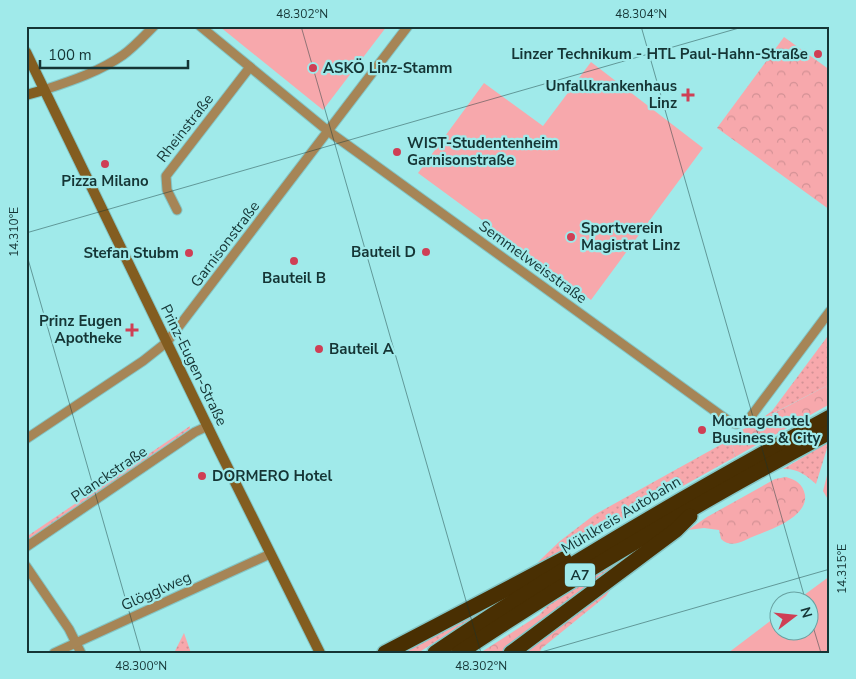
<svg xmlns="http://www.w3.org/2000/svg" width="856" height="679" font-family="'Nunito Sans',sans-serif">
  <defs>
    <pattern id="grass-dots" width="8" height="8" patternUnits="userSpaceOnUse" patternTransform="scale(1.25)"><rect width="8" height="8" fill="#f7a8ac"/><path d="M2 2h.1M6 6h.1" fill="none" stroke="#d39195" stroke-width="1.8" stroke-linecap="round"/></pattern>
    <pattern id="forest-crowns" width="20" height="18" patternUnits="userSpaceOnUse" patternTransform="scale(1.25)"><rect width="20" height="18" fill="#f7a8ac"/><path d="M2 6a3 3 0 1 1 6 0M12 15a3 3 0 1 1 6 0" fill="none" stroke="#d39195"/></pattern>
  </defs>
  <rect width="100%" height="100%" fill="#a0eaea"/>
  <g fill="url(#grass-dots)">
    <path d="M830,333V384L758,421L772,411Z"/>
    <path d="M190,426V429L26,541V537Z"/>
    <path d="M731,439L735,457L550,560L538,562L560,541L594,515Z"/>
    <path d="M829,442L816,484C806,475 797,468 783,469Z"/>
    <path d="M652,541L543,620L539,615L560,593Z"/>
    <path d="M534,579L486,612L475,616L418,653H399Z"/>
    <path d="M184,633L191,653H174Z"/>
  </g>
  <g fill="url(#forest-crowns)">
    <path d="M784,37L830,70V210L717,128Z"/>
    <path d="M830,384V404L735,457L731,439L734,434Z"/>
    <path d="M830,464V503L823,491Z"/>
    <path d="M786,477C796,480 803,484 805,495C808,516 773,529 757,535C745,539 733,550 721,539L719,530L704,528L688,530L707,517L775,479Z"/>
    <path d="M618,578L606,596L542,648L539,653H521Z"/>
    <path d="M539,615L543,620L501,653H480Z"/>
  </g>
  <g fill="#f7a8ac">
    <path d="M219,26H387L323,110Z"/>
    <path d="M591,62L703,148L591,300L418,173L484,83L543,126Z"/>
    <path d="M830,576V653H728L778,615V632H808V602L796,601Z"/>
  </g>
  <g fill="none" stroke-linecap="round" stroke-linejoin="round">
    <defs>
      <g id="street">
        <path d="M200,26L328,131L730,422L736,424L749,419L830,311"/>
        <path d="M44,90C71,81 99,72 123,55C134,47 144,36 154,26"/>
        <path d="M177,210L167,190L166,176L250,67"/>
        <path d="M26,439L143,361L167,342L408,26"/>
        <path d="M26,547L195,432L208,426"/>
        <path d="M26,566L69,629L81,653"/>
        <path d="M54,653L270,554"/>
      </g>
      <g id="secondary">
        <path d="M26,52L219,450L320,653"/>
        <path d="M26,95L44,90"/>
      </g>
      <g id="highway">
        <path d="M385,653L564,559"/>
        <path d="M435,653C562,567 695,490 830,417"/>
        <path d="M459,653C579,573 703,500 830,432"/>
        <path d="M511,653L676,530L690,516"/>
      </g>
    </defs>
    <use href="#street" stroke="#84c6c6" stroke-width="11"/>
    <use href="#secondary" stroke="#84c6c6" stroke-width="12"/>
    <use href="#highway" stroke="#84c6c6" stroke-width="18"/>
    <use href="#street" stroke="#a68556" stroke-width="9"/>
    <use href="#secondary" stroke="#835d20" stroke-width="10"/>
    <use href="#highway" stroke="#492f02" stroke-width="15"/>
  </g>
  <path fill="none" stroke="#153535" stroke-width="1" stroke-opacity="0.45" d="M301,26L481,653M641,26L806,602M26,233L746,26M26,252L141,653M808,610L821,653M538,653L830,569"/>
  <g fill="#cf3f55" stroke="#a0eaea" stroke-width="2">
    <circle cx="818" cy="54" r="5"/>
    <circle cx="313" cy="68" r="5"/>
    <path d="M685.5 87.5h5v5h5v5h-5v5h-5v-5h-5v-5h5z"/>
    <circle cx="397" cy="152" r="5"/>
    <circle cx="105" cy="164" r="5"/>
    <circle cx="571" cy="237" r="5"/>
    <circle cx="426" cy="252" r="5"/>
    <circle cx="189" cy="253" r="5"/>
    <circle cx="294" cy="261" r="5"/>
    <path d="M129.5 322.5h5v5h5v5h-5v5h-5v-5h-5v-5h5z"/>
    <circle cx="319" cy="349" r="5"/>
    <circle cx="702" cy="430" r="5"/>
    <circle cx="202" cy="476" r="5"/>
  </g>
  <g text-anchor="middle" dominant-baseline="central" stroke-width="4.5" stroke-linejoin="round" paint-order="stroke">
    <rect fill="#a0eaea" stroke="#3f6b6b" stroke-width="1" x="565" y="563.5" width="30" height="23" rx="4"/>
    <g font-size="14" font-weight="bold" fill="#153535">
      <text x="580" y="575">A7</text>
    </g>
    <g font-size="15" font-weight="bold" fill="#153535" stroke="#a0eaea" text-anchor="start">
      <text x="808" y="54" text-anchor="end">Linzer Technikum - HTL Paul-Hahn-Straße</text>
      <text x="323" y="68">ASKÖ Linz-Stamm</text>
      <text x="677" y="86" text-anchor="end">Unfallkrankenhaus<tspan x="677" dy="17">Linz</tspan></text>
      <text x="407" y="143">WIST-Studentenheim<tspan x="407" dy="17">Garnisonstraße</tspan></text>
      <text x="105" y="181" text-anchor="middle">Pizza Milano</text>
      <text x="581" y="228">Sportverein<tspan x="581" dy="17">Magistrat Linz</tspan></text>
      <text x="416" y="252" text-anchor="end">Bauteil D</text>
      <text x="179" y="253" text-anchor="end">Stefan Stubm</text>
      <text x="294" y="278" text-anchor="middle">Bauteil B</text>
      <text x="122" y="321" text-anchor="end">Prinz Eugen<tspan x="122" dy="17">Apotheke</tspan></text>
      <text x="329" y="349">Bauteil A</text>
      <text x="712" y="421">Montagehotel<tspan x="712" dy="17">Business &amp; City</tspan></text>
      <text x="212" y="476">DORMERO Hotel</text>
    </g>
    <g font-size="15" fill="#153535" stroke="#a0eaea">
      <text transform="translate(185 128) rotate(-52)">Rheinstraße</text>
      <text transform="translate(225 244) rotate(-53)">Garnisonstraße</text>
      <text transform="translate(533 262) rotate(36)">Semmelweisstraße</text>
      <text transform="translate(194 365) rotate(64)">Prinz-Eugen-Straße</text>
      <text transform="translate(109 474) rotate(-34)">Planckstraße</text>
      <text transform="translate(621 515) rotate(-31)">Mühlkreis Autobahn</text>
      <text transform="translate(156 591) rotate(-24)">Glögglweg</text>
    </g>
  </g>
  <rect width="856" height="679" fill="none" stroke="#a0eaea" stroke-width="55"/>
  <g transform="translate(794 616) rotate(74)"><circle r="24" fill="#a0eaea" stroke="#68a2a2"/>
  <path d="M0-4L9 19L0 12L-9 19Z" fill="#cf3f55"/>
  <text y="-8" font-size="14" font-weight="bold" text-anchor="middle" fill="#153535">N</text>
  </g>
  <path d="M40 60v8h148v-8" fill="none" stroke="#153535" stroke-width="2.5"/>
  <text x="48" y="60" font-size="15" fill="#153535" stroke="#a0eaea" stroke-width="4" paint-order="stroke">100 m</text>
  <rect x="28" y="28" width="800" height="624" fill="none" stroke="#153535" stroke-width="2"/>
  <g font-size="12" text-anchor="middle" fill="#153535">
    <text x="302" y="18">48.302°N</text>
    <text x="641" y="18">48.304°N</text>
    <text transform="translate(14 232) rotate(-90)" y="4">14.310°E</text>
    <text transform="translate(842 569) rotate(-90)" y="4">14.315°E</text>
    <text x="141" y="670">48.300°N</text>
    <text x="481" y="670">48.302°N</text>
  </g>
</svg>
